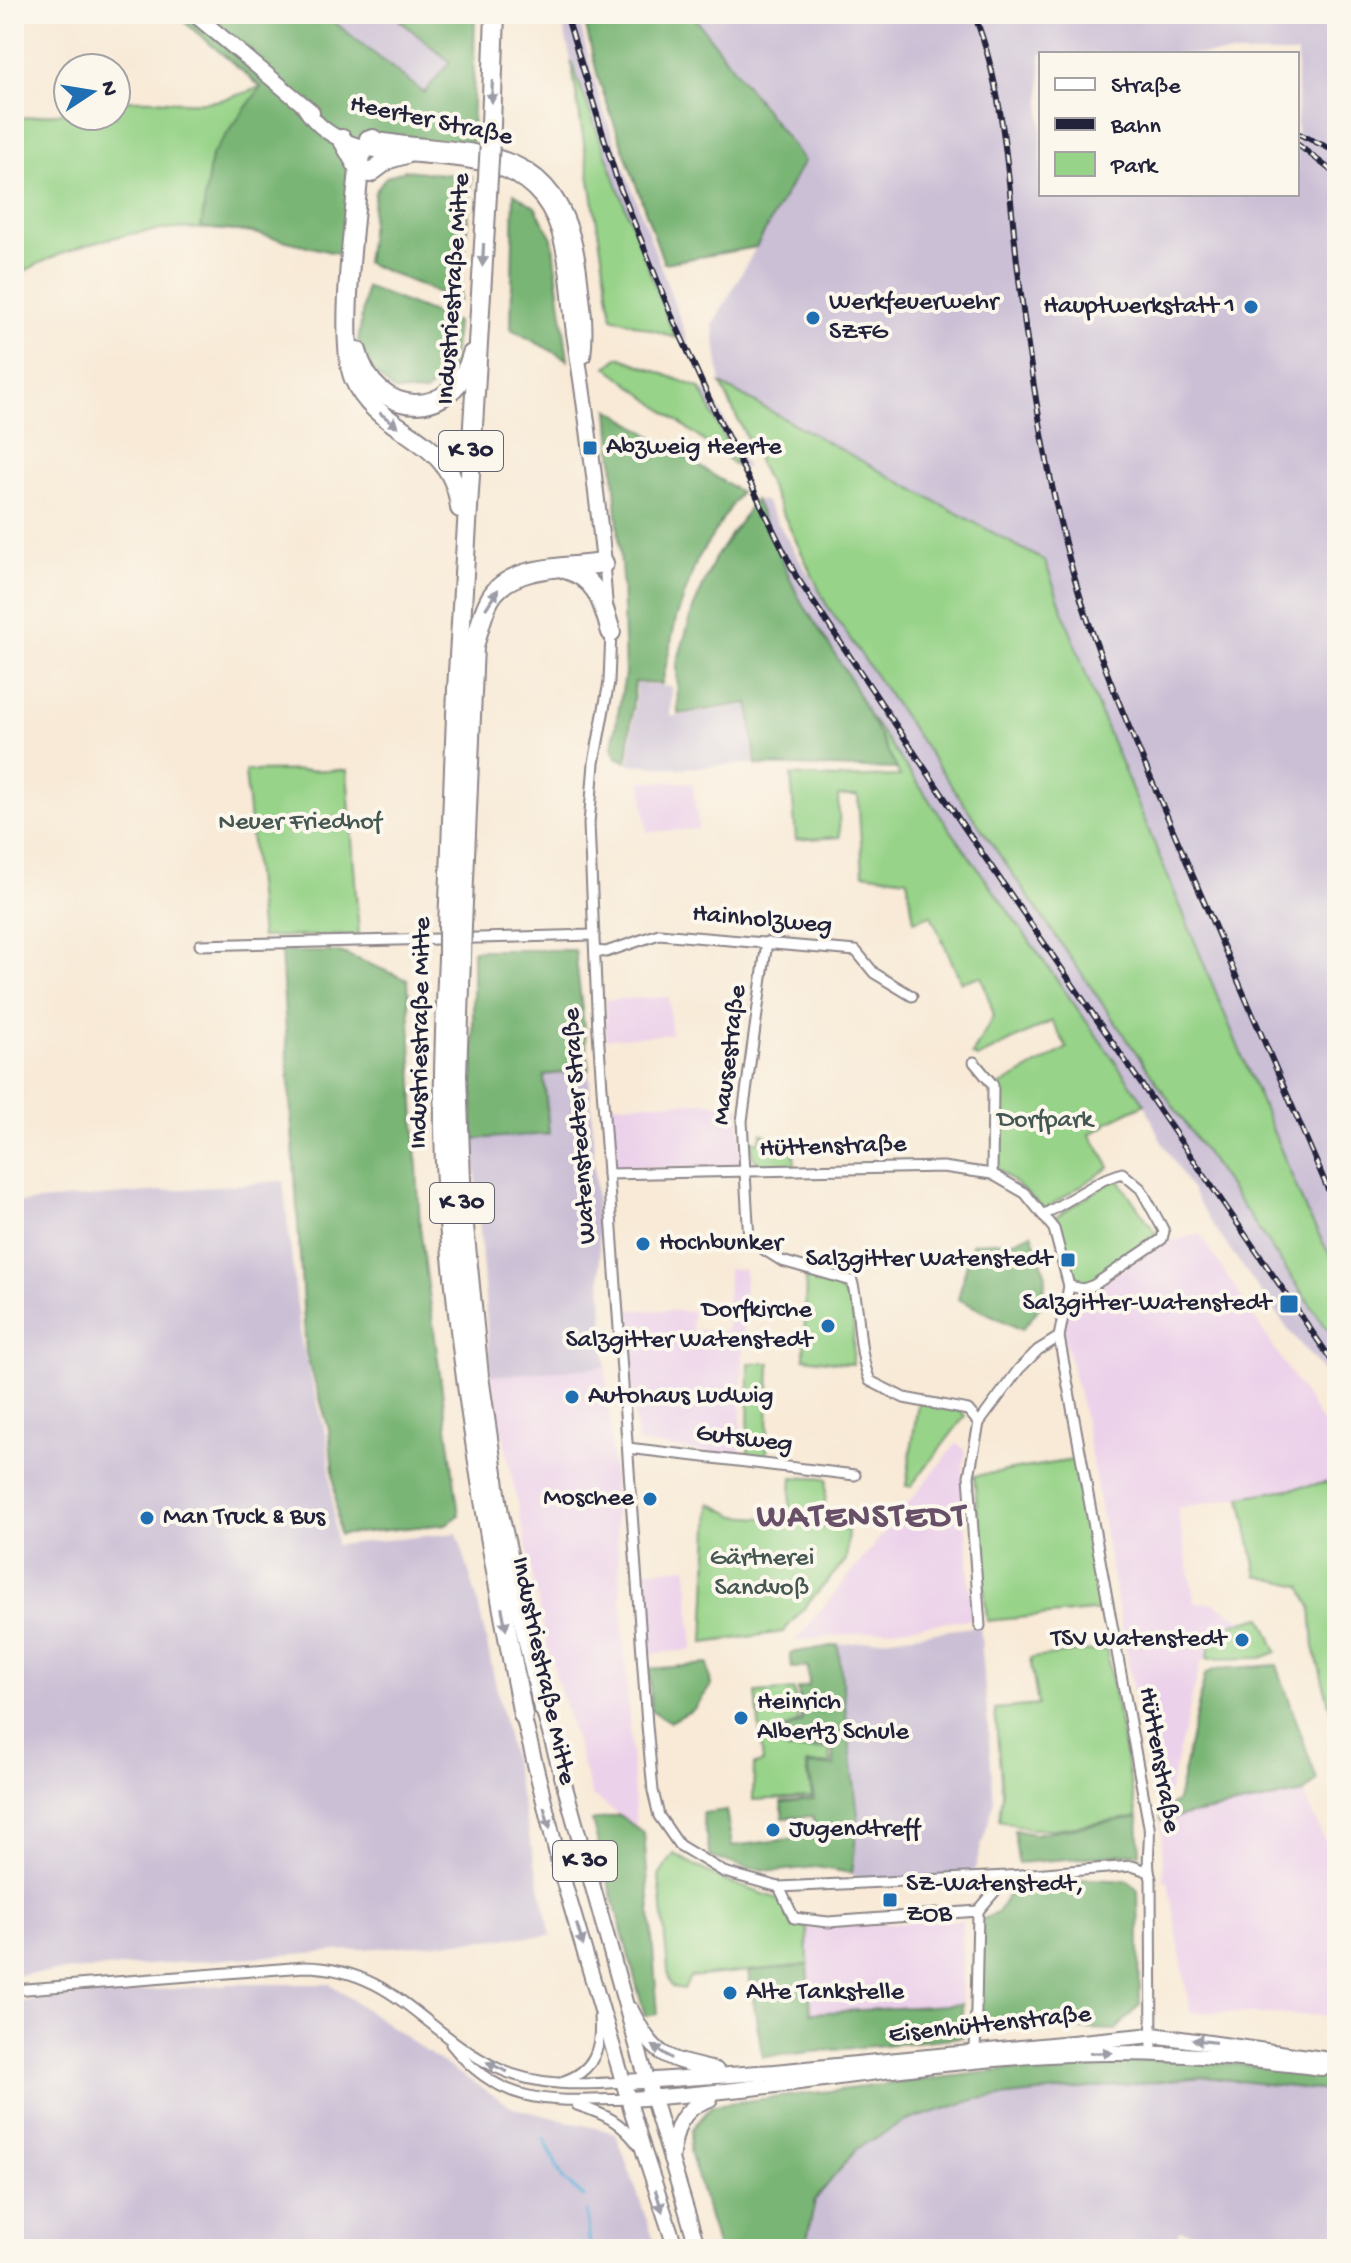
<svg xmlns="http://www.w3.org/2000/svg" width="1351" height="2263" font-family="'Gochi Hand',sans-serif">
  <rect width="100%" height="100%" fill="#fbf7ec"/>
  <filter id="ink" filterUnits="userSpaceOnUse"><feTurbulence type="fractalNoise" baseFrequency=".0125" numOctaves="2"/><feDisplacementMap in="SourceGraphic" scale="16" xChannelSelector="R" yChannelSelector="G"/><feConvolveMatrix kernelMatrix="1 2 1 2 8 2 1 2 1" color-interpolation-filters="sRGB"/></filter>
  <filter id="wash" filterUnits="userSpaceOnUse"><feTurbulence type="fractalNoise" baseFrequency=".006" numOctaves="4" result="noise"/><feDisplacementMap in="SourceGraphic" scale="32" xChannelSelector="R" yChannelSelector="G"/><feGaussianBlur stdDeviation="1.8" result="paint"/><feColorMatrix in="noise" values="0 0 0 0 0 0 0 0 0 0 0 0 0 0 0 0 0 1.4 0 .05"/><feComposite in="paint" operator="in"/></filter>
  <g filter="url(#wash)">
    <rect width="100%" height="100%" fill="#f8ead7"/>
    <g fill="#ecd1ea">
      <path d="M642,781L692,783L699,829L647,832Z"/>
      <path d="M669,997L671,1034L606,1039V1000Z"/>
      <path d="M705,1102L739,1107L741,1168L613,1167L608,1104Z"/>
      <path d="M1200,1234L1337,1445V1481L1177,1508L1195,1603L1211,1602L1245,1621L1214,1629L1207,1659L1201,1661L1169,1792L1152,1797L1083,1411L1063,1333L1069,1307L1084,1296L1164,1243Z"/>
      <path d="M728,1269L745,1270L740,1457L637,1443L627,1310L692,1311V1330L727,1331Z"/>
      <path d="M606,1367L636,1826L592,1796L547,1645L491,1376Z"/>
      <path d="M957,1443L966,1452L962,1473L972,1619L796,1641Z"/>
      <path d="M687,1567L693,1650L646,1654L640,1571Z"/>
      <path d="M1304,1794L1337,1867V2016L1190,2012L1168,1881H1164L1161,1820Z"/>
      <path d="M962,1920V2004L810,2013L807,1928Z"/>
    </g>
    <g fill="#cbbfd5" fill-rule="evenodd">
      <path d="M324,14H392L450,62L424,93Z"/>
      <path d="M561,14H577L600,101L689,344L677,338L668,321L571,61Z"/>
      <path d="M692,14H1337V1268L1301,1202L1097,705L1045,561L721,384L713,325L804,161ZM1041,54H1297V194H1041Z"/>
      <path d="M700,388L712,395L747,468H739Z"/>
      <path d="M755,500L765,501L826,604L1337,1343V1387L1290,1332L1216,1230L1159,1137L1145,1104L867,712L848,675L798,596Z"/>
      <path d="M637,684L672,687L670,717L748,705L754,764L680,768L629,764Z"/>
      <path d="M589,1070L606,1367L491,1376L473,1139L549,1134L543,1075Z"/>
      <path d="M283,1181L301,1341L327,1439L336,1545L457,1533L476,1595L551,1935L14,1975V1203Z"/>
      <path d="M980,1626L994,1803L972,1878L855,1883L852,1873L858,1816L838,1645Z"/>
      <path d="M231,1984H330L441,2062L514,2108L616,2133L657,2249H14V2002Z"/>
      <path d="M1204,2077L1328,2091L1337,2123V2249H1228L1229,2240L1179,2230L1175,2249H805L815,2200L856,2149L906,2121L977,2099Z"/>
    </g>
    <g fill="#97d388" stroke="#5c7a62" stroke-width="2">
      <path d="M571,61L668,321L677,338L612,317Z"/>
      <path d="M261,87L347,256C316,248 284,238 252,233C171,220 85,235 14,277V119L68,112V116H116V102C146,96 175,104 205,102C225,101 243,93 261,87Z"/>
      <path d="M619,357L700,388L739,468L607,367Z"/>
      <path d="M721,384L1045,561L1097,705L1307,1213L1337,1268V1343L826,604Z"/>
      <path d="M867,712L1145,1104L1106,1123L1107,1125L1090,1134L1110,1167L1045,1209L997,1168L999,1086L1067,1048L1052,1021L977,1058L972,1055L994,1015L981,976L961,982L931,915L914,921L907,879L863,873L858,796H838L840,837L796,840L791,775L837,778L900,776Z"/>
      <path d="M347,770L359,935L261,937L245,771Z"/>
      <path d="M762,1133L794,1152L795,1166L760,1165L753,1157L751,1140L759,1142Z"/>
      <path d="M1117,1178L1156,1233L1094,1282L1083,1287L1071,1285L1056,1225L1052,1219Z"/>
      <path d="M806,1274C862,1292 853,1312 853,1364L804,1358Z"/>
      <path d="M749,1363H770L767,1458L748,1456Z"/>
      <path d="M918,1402L961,1411L965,1416L911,1486H906Z"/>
      <path d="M1074,1460L1102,1610L987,1621L974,1476Z"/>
      <path d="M792,1477L827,1479L823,1527L848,1530L846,1560L783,1632L704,1643L710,1503L736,1516L789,1520Z"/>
      <path d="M1337,1481V1726L1335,1727L1314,1647L1311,1607L1301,1586L1257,1576L1241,1497Z"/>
      <path d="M1262,1617L1277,1652L1261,1658L1207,1659L1214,1629Z"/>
      <path d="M1106,1649L1137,1817L1053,1829H1029L999,1820L1002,1792L995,1709L1038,1705L1030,1658Z"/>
      <path d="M794,1690L799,1722L783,1729L787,1751L829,1749L831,1764H806L812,1797L753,1800L754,1765L763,1763L756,1693Z"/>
      <path d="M674,1854L722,1880L779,1899L796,1926L807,1928L808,1965L690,1977L684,1989L672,1987L669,1980L659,1876Z"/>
    </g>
    <g fill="#79b574" stroke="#4e6c58" stroke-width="2">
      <path d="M175,14H324L424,93L450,62L392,14H475L472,146L372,136L347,256L251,232L201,228L211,156L261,87Z"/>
      <path d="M583,14H692L804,161L756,247L664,263L598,78Z"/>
      <path d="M405,170L472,177L459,301L366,263L375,192L386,177Z"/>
      <path d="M514,193L535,207L552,238L568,360L511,329Z"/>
      <path d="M366,287L456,322L453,366L425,393L394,391L370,368L358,342Z"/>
      <path d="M609,409L740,492L697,560L676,619L662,684L635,682L627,762L616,757L612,747L625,674L622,578Z"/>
      <path d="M755,500L798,596L848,675L897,769L756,765L749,703L678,714L677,663L693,609L715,558Z"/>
      <path d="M473,950H575L589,1070L544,1075L549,1134L473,1139Z"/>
      <path d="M281,952H340L408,980L420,1227L459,1515L446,1524L339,1535L329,1429L306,1353Z"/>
      <path d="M1032,1233L1046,1276L1042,1304L1022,1330L958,1299L972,1243L1014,1241Z"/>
      <path d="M838,1645L858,1816L852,1873L816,1867L777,1871L748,1868L710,1857L702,1813L726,1810L732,1846L815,1836L813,1816L783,1818L781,1802L814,1799L808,1765L834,1766L832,1746L790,1749L786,1730L802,1722L798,1689L809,1686L808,1667L792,1668L790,1653Z"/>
      <path d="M708,1664L711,1686L693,1710L670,1722L651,1710L649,1669Z"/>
      <path d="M1277,1665L1317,1780L1304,1793L1161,1820L1160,1813L1177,1801L1205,1675L1215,1669Z"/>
      <path d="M619,1815L644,1833L658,2014L645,2016L592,1821Z"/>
      <path d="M1138,1817L1140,1853L1018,1863L1014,1830L1034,1834Z"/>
      <path d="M1091,1879L1128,1881L1138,1890L1140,2004L1116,2030L972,2025L978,1921L997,1913L1015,1883Z"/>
      <path d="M808,1965L811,2013L962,2004L963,2037L763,2057L748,1971Z"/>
      <path d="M1188,2060L1337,2073V2123L1328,2091L1204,2077L977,2099L906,2121L856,2149L815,2200L805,2249H718L690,2151L692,2129L713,2105L1083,2061Z"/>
    </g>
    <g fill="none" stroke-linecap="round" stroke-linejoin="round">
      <g stroke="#5fb3db" stroke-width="3">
        <path d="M544,2138L563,2179L584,2197"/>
        <path d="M587,2212L590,2249"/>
      </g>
    </g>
  </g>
  <g filter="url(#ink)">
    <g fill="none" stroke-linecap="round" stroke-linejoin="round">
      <defs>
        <g id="street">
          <path d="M604,563L607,601"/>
          <path d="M611,631L609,682L594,763L589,824L598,1031L647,1725L653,1791L659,1816L679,1845L724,1872L779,1887L1008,1876L1132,1866L1147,1871"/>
          <path d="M767,942L742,1121L749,1240L782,1261L852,1281C861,1313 857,1349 870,1381L904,1398L968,1410L979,1423"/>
          <path d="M200,945L594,935"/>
          <path d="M595,951L606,952L659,934L856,951L874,973L912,996"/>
          <path d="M974,1062L993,1085L992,1174"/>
          <path d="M608,1174L943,1167L992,1174L1025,1193L1054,1229L1069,1286L1059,1337L1149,1826C1151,1844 1145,1863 1151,1879L1152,2053"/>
          <path d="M1043,1215L1103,1180L1122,1173L1141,1189L1164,1231L1162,1239L1094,1285L1083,1289L1069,1286"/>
          <path d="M628,1448L855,1475"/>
          <path d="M980,1626L969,1476L979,1423L1019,1369L1038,1350L1059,1337"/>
          <path d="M779,1887L794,1918L828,1922L978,1911"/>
          <path d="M14,1990L304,1967C394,1968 424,2033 497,2068C537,2087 582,2085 625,2082"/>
          <path d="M451,2044C502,2109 556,2101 630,2099"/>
          <path d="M975,2057L978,1911L1008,1876"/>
          <path d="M564,2081C594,2071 602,2048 599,2018"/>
          <path d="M577,2105C607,2115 620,2121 639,2146"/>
        </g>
        <g id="secondary">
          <path d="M194,14L312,112"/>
          <path d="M305,108C354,186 486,126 542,198C570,233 568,290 574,333C586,410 596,486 604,563"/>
          <path d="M367,138C468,158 561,131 579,271C582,299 587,327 583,356"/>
          <path d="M631,2010C655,2058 666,2059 716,2070"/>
          <path d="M625,2082L775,2072L1153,2035L1337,2061"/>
          <path d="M630,2099C770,2091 908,2063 1049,2055C1140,2049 1232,2057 1322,2068"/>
          <path d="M671,2160C675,2131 679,2109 710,2099"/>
        </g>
        <g id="primary">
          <path d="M543,1708L640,2056L698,2249"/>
          <path d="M523,1715L563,1879L644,2152L676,2249"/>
        </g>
        <g id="highway">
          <path d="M491,124L495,14"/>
          <path d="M342,139L359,169"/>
          <path d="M373,139L361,155L359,169C355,215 338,341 354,379C379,437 453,433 460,508"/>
          <path d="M370,173L389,159L406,154"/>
          <path d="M357,351C375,421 455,421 472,354"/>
          <path d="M565,569C598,579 602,602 611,632"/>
          <path d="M462,926L474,646C479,631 482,613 490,599C509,564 569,568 604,563"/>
          <path d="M448,927L457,689L487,195"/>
          <path d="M461,957L457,1075L462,1206L479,1376L499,1514L543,1708"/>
          <path d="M448,958C444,1043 441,1128 448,1212C462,1382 490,1548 523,1715"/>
        </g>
      </defs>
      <use href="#street" stroke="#8d8689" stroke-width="13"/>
      <use href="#secondary" stroke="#8d8689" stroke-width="18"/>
      <use href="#primary" stroke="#8d8689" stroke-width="18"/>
      <use href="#highway" stroke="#8d8689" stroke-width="22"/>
      <use href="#street" stroke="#fff" stroke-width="9"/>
      <use href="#secondary" stroke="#fff" stroke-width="14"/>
      <use href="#primary" stroke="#fff" stroke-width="14"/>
      <use href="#highway" stroke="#fff" stroke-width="18"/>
      <defs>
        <g id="rail">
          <path d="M566,14L617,180L670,312L712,405L796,576L964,827L1337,1368"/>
          <path d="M974,14C1005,92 1008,179 1017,262C1028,356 1042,451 1065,543C1091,647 1137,745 1179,844C1232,966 1284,1088 1337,1210"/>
          <path d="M1203,14L1257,17L1337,14"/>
          <path d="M1297,133L1337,152"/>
          <path d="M1297,144L1337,175"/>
        </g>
      </defs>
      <use href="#rail" stroke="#22223b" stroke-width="6"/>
      <use href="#rail" stroke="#fbf7ec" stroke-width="3" stroke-dasharray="9" stroke-linecap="butt"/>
      <defs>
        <g id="highway-bridge">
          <path d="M487,195L491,124"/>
          <path d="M461,957L462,926"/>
          <path d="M448,958V927"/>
        </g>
      </defs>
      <use href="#highway-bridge" stroke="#8d8689" stroke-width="22" stroke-linecap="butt"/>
      <use href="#highway-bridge" stroke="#fff" stroke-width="18"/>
    </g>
    <defs><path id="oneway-solid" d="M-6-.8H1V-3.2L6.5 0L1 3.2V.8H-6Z" transform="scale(2)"/></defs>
    <g fill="#9c9ca7">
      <use href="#oneway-solid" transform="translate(492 92) rotate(92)"/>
      <use href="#oneway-solid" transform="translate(483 255) rotate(93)"/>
      <use href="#oneway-solid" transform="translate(389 420) rotate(37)"/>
      <use href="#oneway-solid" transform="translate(492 599) rotate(-57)"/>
      <use href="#oneway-solid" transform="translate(504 1619) rotate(79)"/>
      <use href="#oneway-solid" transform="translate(547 1818) rotate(75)"/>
      <use href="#oneway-solid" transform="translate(580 1935) rotate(73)"/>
      <use href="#oneway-solid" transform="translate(1204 2041) rotate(-173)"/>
      <use href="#oneway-solid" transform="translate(662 2052) rotate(-146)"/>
      <use href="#oneway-solid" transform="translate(1101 2053) rotate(-1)"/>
      <use href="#oneway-solid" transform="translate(497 2067) rotate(-155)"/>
      <use href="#oneway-solid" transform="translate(659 2201) rotate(72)"/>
    </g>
  </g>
  <g fill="#1f6fb2" stroke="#fbf7ec" stroke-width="3">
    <circle cx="1251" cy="307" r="8"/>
    <circle cx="813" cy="318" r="8"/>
    <rect x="582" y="440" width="16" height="16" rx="4"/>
    <circle cx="643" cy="1244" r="8"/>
    <rect x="1060" y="1252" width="16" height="16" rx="4"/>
    <rect x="1279" y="1294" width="20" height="20" rx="4"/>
    <circle cx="828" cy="1326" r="8"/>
    <circle cx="572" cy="1397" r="8"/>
    <circle cx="650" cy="1499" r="8"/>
    <circle cx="147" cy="1518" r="8"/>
    <circle cx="1242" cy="1640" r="8"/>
    <circle cx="741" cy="1718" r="8"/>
    <circle cx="773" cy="1830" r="8"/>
    <rect x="882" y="1892" width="16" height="16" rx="4"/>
    <circle cx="730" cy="1993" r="8"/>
  </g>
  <g text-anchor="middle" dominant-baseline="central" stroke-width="8" stroke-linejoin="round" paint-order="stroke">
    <g fill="#fbf7ec" stroke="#636270" stroke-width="2">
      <rect x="439" y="431" width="64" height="40" rx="6"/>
      <rect x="430" y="1183" width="64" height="40" rx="6"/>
      <rect x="553" y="1841" width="64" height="40" rx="6"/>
    </g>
    <g font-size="24" font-weight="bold" fill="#22223b">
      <text x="471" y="451">K 30</text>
      <text x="462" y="1203">K 30</text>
      <text x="585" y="1861">K 30</text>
    </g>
    <g font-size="26" fill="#22223b" stroke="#fbf7ec">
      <text transform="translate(431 122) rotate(12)">Heerter Straße</text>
      <text transform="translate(455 289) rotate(-86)">Industriestraße Mitte</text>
      <text transform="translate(762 921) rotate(5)">Hainholzweg</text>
      <text transform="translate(422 1033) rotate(-89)">Industriestraße Mitte</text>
      <text transform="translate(731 1055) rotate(-83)">Mausestraße</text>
      <text transform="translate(581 1126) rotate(-94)">Watenstedter Straße</text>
      <text transform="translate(833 1148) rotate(-2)">Hüttenstraße</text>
      <text transform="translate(744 1440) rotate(7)">Gutsweg</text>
      <text transform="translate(542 1671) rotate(78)">Industriestraße Mitte</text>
      <text transform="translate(1158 1760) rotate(80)">Hüttenstraße</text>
      <text transform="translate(990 2026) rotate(-6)">Eisenhüttenstraße</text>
    </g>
    <g font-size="26" fill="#22223b" stroke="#fbf7ec" text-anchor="start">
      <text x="829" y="303">Werkfeuerwehr<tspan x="829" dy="30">SZFG</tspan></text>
      <text x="1235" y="307" text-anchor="end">Hauptwerkstatt 1</text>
      <text x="606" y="448">Abzweig Heerte</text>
      <text x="659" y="1244">Hochbunker</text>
      <text x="1052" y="1260" text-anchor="end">Salzgitter Watenstedt</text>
      <text x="1271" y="1304" text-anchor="end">Salzgitter-Watenstedt</text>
      <text x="812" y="1311" text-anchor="end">Dorfkirche<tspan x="812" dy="30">Salzgitter Watenstedt</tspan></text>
      <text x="588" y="1397">Autohaus Ludwig</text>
      <text x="634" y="1499" text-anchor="end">Moschee</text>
      <text x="163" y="1518">Man Truck &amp; Bus</text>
      <text x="1226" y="1640" text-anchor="end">TSV Watenstedt</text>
      <text x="757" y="1703">Heinrich<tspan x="757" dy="30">Albertz Schule</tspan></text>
      <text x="789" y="1830">Jugendtreff</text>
      <text x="906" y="1885">SZ-Watenstedt,<tspan x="906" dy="30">ZOB</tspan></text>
      <text x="746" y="1993">Alte Tankstelle</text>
    </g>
    <g font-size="26" fill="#455752" stroke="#fbf7ec">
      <text x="300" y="823">Neuer Friedhof</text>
      <text x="1045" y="1121">Dorfpark</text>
      <text x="762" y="1559">Gärtnerei<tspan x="762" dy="30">Sandvoß</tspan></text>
    </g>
    <g font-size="34" font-weight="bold" letter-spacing="2" fill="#695069" stroke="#fbf7ec">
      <text x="862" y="1519">WATENSTEDT</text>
    </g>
  </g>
  <rect width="1351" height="2263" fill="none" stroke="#fbf7ec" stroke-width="48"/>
  <rect x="1039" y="52" width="260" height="144" fill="#fbf7ec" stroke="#a4a2a5" stroke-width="2"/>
  <rect x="1055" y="78" width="40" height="12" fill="#ffffff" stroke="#a4a2a5" stroke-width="2"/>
  <text x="1111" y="92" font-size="24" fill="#22223b">Straße</text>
  <rect x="1055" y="118" width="40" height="12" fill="#22223b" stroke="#a4a2a5" stroke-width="2"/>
  <text x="1111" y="132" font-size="24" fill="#22223b">Bahn</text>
  <rect x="1055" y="152" width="40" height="24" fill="#97d388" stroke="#a4a2a5" stroke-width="2"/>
  <text x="1111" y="172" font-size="24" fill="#22223b">Park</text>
  <g transform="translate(92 92) rotate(78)"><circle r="38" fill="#fbf7ec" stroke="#a4a2a5" stroke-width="2"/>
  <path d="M0-6L14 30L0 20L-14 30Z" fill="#1f6fb2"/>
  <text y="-12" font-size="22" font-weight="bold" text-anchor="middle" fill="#22223b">N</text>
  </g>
</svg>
